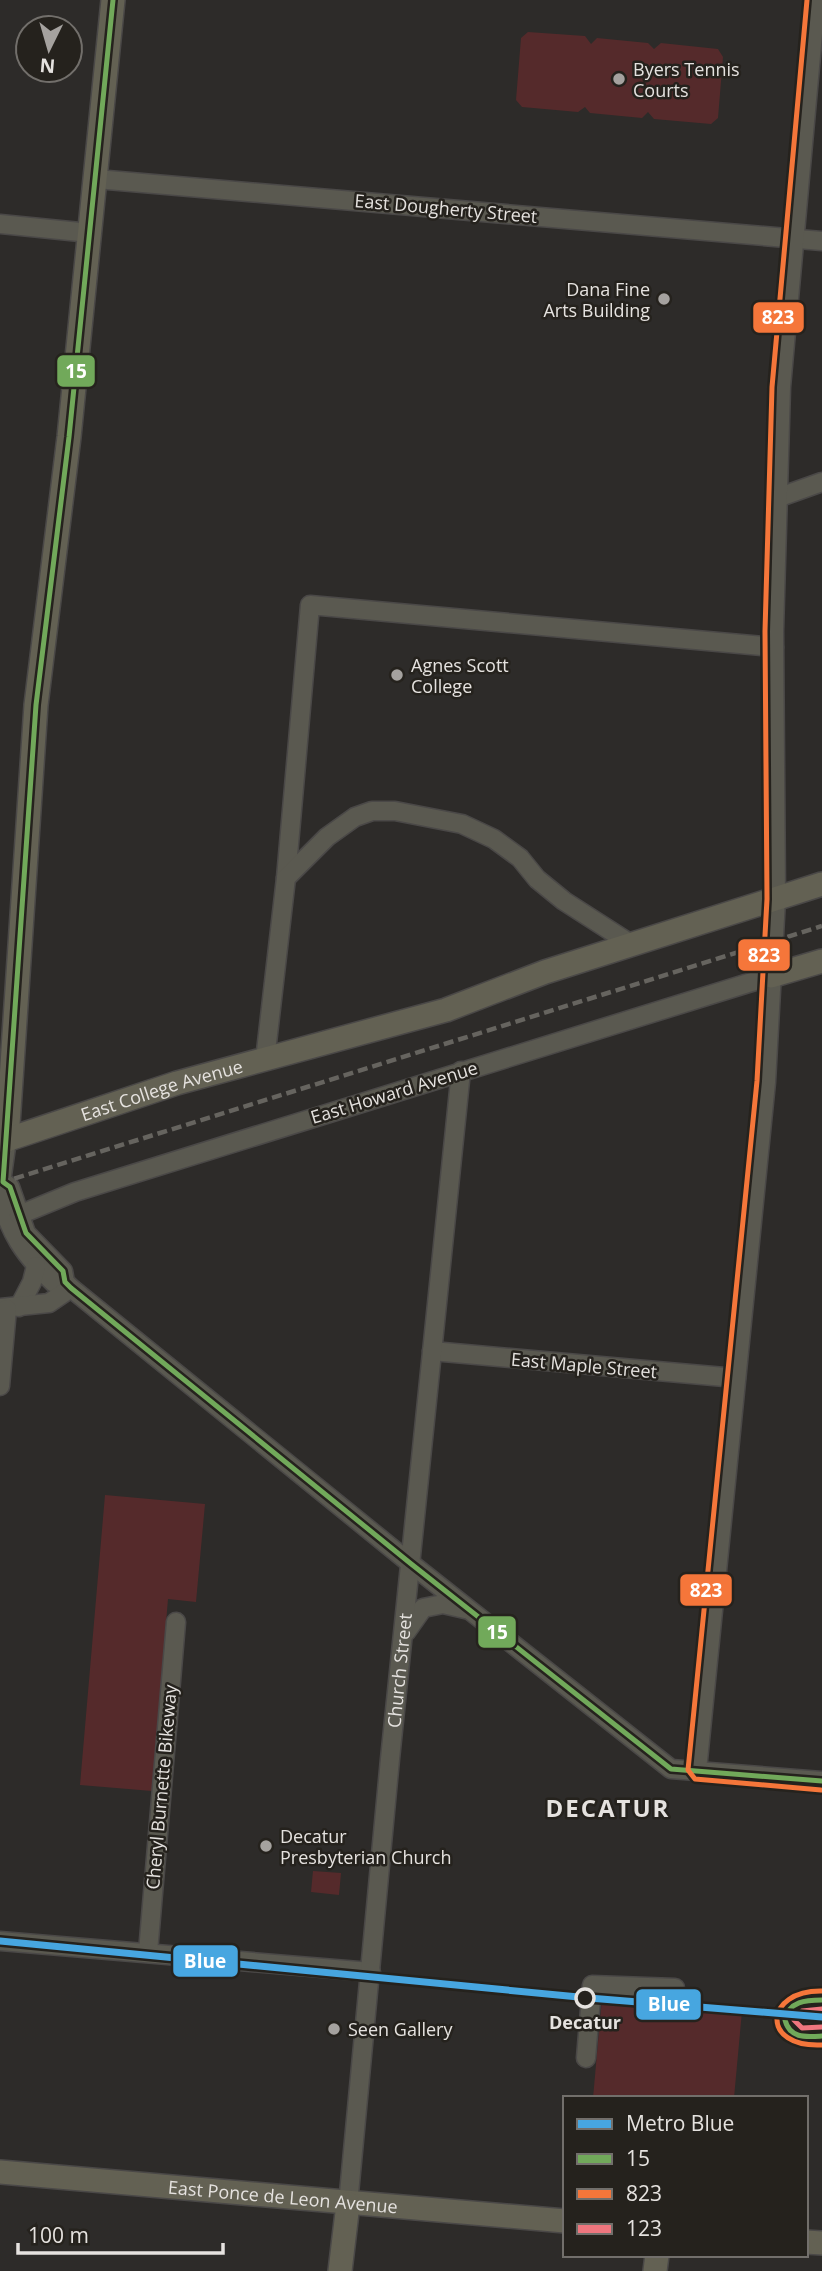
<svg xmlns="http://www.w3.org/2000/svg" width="822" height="2271" font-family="'Open Sans',sans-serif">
  <rect width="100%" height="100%" fill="#2d2b29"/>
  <g fill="#552a2b">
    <path d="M528,32L585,36L591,44L597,38L648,43L654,49L661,43L718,49L723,57L718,118L711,124L654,119L648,112L642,118L590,113L585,107L578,112L522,107L516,100L521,38Z"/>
    <path d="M105,1495L205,1504L196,1602L168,1599L152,1791L80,1785Z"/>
    <path d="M313,1871L341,1873L339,1895L311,1892Z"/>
    <path d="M602,1998L742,2011L734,2098H593Z"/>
  </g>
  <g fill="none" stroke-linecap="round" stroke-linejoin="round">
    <defs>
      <g id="minor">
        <path d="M96,179L822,241"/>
        <path d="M0,224L90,233"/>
        <path d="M777,498L822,482"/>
        <path d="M286,878L310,605L774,647"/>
        <path d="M265,1060L286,878L327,837L355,817L372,811H395L462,824L494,839L520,858L537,879L564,901L631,944"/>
        <path d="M3,1182L10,1187L26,1233L63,1271L65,1282L71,1288L410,1563L671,1769L822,1781"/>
        <path d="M0,1189L7,1140"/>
        <path d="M0,1191C7,1231 25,1256 54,1283L65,1282"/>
        <path d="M19,1215L75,1192L771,976"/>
        <path d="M19,1307L32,1282L36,1266"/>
        <path d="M0,1308L49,1303L71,1288"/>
        <path d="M432,1351L736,1378"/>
        <path d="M0,1386L7,1309"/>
        <path d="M406,1632L423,1608L443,1604L465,1609"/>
        <path d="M697,1770L766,1082L776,899L774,631L781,387L816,0"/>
        <path d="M0,1941L371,1972"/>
        <path d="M148,1952L176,1622"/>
        <path d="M822,2000C782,1995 775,2029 799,2036C806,2038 815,2036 822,2036"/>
        <path d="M586,2058L592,1985L675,1988"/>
        <path id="s1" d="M348,2204L390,1759L461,1071"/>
      </g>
      <g id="major">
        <path d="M771,976L822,961"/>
        <path d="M7,1140L36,705L69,437L113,0"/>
        <path id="s2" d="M0,1142L177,1083L446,1010L545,972L822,884"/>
        <path id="s3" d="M0,2172L565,2221"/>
        <path d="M806,2242L822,2243"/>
        <path d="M340,2271L348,2204"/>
        <path d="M655,2271L657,2255"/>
      </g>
    </defs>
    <use href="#minor" stroke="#4a4847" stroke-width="21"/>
    <use href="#major" stroke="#4a4847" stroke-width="26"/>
    <use href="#minor" stroke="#5a5950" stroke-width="18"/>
    <use href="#major" stroke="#636153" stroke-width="23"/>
    <path stroke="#66645f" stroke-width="4.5" stroke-dasharray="10 5" stroke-linecap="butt" d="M0,1183L822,926"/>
    <defs>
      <g id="bus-1">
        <path d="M113,0L69,437L36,705L3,1182L10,1187L26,1233L63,1271L65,1282L71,1288L410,1563L671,1769L822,1781"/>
        <path d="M822,2000C806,2000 789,2001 785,2020C790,2039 806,2037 822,2036"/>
      </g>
      <g id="bus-2">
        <path d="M807,0L772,387L765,631L767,899L757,1081L688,1770L695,1779L821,1790"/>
        <path d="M822,1991C764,1990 760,2048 822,2045"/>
      </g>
      <path id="bus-3" d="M822,2027L802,2028L794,2020L802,2011L822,2009"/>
    </defs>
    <use href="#bus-1" stroke="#25221d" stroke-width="10"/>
    <use href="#bus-2" stroke="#25221d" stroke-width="10"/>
    <use href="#bus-3" stroke="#25221d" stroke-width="10"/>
    <use href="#bus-1" stroke="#71a95a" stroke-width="5"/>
    <use href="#bus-2" stroke="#f5763a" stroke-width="5"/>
    <use href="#bus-3" stroke="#ee767e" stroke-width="5"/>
    <defs>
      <path id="metro-1" d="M0,1941L589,1998L822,2017"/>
    </defs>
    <use href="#metro-1" stroke="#25221d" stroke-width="12"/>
    <use href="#metro-1" stroke="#47a6e0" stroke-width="7"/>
  </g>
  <g fill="#a5a29f" stroke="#25221d" stroke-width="2.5">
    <circle cx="619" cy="79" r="7"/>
    <circle cx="664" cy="299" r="7"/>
    <circle cx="397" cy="675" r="7"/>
    <circle cx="266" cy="1846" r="7"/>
    <circle cx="334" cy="2029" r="7"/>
  </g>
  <circle fill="#25221d" stroke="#e5e2df" stroke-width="3.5" cx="585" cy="1998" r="9"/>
  <g text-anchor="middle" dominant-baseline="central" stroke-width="5" stroke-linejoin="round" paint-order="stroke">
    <g font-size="18" fill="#e5e2df" stroke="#25221d" text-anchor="start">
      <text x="633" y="69">Byers Tennis<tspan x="633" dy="21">Courts</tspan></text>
      <text x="650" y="289" text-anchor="end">Dana Fine<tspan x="650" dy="21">Arts Building</tspan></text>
      <text x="411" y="665">Agnes Scott<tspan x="411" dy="21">College</tspan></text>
      <text x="280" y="1836">Decatur<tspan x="280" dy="21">Presbyterian Church</tspan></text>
      <text x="348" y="2029">Seen Gallery</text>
    </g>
    <g font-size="18" fill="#e5e2df" stroke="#25221d">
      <text transform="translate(446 208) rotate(5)">East Dougherty Street</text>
      <text stroke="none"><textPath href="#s2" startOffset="170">East College Avenue</textPath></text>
      <text transform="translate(394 1092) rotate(-17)">East Howard Avenue</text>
      <text transform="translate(584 1365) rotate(5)">East Maple Street</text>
      <text stroke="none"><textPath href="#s1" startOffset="536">Church Street</textPath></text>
      <text transform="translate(161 1787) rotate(-85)">Cheryl Burnette Bikeway</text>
      <text stroke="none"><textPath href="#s3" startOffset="284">East Ponce de Leon Avenue</textPath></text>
    </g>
    <g font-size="18" font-weight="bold" fill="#e5e2df" stroke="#25221d">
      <text x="585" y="2022">Decatur</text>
    </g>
    <g font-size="24" font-weight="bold" letter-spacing="2" fill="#e5e2df" stroke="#25221d">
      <text x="608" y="1807">DECATUR</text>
    </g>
  </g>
  <g stroke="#25221d" stroke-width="2.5">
    <rect x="752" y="301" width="53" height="33" rx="7" fill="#f5763a"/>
    <rect x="56" y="354" width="40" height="34" rx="7" fill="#71a95a"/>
    <rect x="737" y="938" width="54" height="34" rx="7" fill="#f5763a"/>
    <rect x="679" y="1573" width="54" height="34" rx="7" fill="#f5763a"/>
    <rect x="477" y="1615" width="40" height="34" rx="7" fill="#71a95a"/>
    <rect x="172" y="1944" width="67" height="34" rx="7" fill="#47a6e0"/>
    <rect x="635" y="1988" width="67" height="33" rx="7" fill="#47a6e0"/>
  </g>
  <g font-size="19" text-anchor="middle" font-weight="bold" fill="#fff">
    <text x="778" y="324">823</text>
    <text x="76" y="378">15</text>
    <text x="764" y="962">823</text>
    <text x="706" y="1597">823</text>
    <text x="497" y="1639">15</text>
    <text x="205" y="1968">Blue</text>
    <text x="669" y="2011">Blue</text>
  </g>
  <rect x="563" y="2096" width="245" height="161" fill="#25221d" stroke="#726f6b" stroke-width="2"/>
  <rect x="577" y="2119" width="35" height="10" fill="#47a6e0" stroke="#726f6b" stroke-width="2"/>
  <text x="626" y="2131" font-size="21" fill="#e5e2df">Metro Blue</text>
  <rect x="577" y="2154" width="35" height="10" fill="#71a95a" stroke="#726f6b" stroke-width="2"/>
  <text x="626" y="2166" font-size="21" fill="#e5e2df">15</text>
  <rect x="577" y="2189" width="35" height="10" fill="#f5763a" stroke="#726f6b" stroke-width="2"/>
  <text x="626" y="2201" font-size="21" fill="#e5e2df">823</text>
  <rect x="577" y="2224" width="35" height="10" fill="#ee767e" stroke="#726f6b" stroke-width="2"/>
  <text x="626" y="2236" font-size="21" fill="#e5e2df">123</text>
  <g transform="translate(49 49) rotate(185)"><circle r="33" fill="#25221d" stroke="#726f6b" stroke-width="2"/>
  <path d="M0-5L12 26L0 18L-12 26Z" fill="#a5a29f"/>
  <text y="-10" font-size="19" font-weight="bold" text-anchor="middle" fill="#e5e2df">N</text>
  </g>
  <path d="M18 2243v10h205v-10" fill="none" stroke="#e5e2df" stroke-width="3.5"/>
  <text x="28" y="2243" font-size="21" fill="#e5e2df" stroke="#25221d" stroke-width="5" paint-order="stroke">100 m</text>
</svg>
